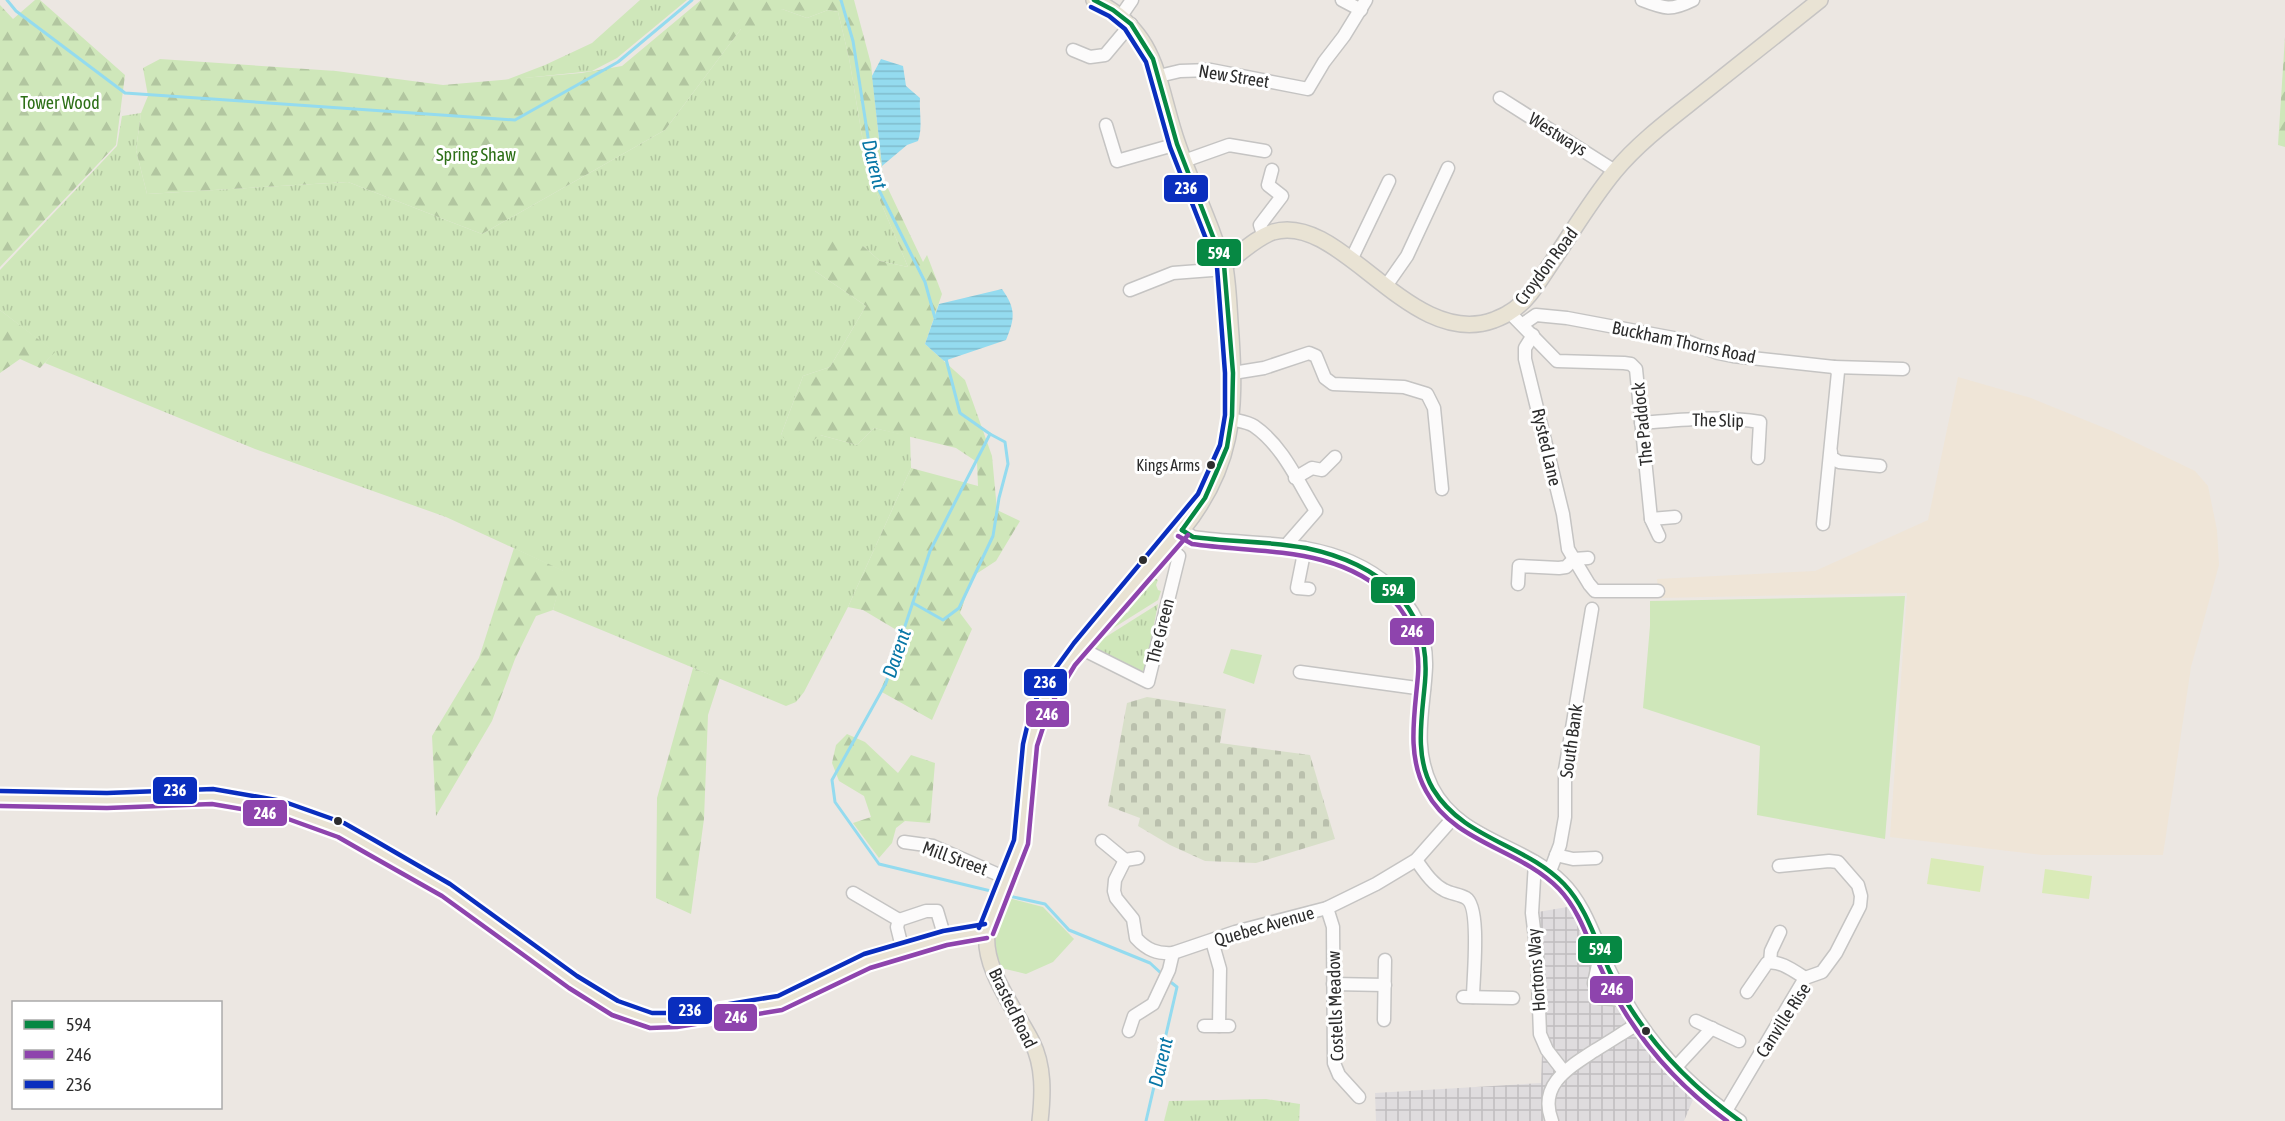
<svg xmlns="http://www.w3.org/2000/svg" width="2285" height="1121" font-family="'Asap Condensed',sans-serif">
  <defs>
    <pattern id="industrial-grid" width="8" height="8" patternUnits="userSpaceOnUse" patternTransform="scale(1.5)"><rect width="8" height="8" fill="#dfdcde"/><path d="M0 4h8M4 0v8" fill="none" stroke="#c0bdbf"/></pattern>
    <pattern id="grass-tufts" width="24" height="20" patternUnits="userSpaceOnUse" patternTransform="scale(1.5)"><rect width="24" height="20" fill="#cfe7ba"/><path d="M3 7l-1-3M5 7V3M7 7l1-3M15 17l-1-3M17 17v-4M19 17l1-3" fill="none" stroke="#b2c6a0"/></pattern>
    <pattern id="forest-firs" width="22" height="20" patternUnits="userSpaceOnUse" patternTransform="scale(1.5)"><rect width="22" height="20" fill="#cfe7ba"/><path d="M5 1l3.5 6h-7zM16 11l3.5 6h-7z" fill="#b2c6a0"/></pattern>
    <pattern id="cemetery-stones" width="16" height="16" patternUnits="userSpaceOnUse" patternTransform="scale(1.5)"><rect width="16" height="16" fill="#d8dfc9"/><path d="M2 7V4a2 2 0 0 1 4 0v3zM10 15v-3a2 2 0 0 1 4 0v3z" fill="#bac0ad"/></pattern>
    <pattern id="water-rules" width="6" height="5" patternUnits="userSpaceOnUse" patternTransform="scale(1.5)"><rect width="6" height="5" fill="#94dbef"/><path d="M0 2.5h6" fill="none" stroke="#80bccd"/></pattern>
  </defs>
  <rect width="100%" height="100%" fill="#ece7e2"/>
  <path fill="url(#industrial-grid)" d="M1579,905L1639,1023L1698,1088L1684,1121H1376L1375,1093L1541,1083L1542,1052L1532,913Z"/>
  <path fill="#efe5d7" d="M1958,377L2031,398L2112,431L2195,471L2208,486L2217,530L2219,565L2191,667L2163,855H2042L1890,837L1907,593L1659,598L1657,579L1815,571L1928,520Z"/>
  <g fill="url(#grass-tufts)">
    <path d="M640,0H687L617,58L592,71L506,80L545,65L592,43Z"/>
    <path d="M782,9L807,18L828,10L838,12L849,58L868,172L908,267L880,261L863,246L815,271L866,306L830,367L803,376L781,435H820L857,445L874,428L910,436L911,468L848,607L804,692L796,702L786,706L553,610L563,571L446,517L255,449L45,363L54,352L0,310V270L117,146L122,116L141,113L136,150L147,194L348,182L482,234L665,130L741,29Z"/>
    <path d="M1149,575L1158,580L1156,585L1158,590L1161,591L1158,600L1099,637L1123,610L1127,613L1130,610L1126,606Z"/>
    <path d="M1158,604L1146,666L1142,672L1092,648L1093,645Z"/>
    <path d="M1266,1099L1300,1104L1299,1121H1164L1169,1101Z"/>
  </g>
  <g fill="url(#forest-firs)">
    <path d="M35,0H40L125,75L116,145L0,267V5L13,19Z"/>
    <path d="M701,0H854L871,64L883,178L923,262L927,255L942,294L925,344L965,380L992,456L997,510L1020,521L996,561L973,576L960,613L972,629L932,720L880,691L905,635L863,610L848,607L911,468L978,486L977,462L956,448L874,428L857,445L820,435L798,453L781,435L803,376L830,367L866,306L815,271L824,238L863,246L880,261L908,267L868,172L849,58L838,12L828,10L807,18L782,9L763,36L741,29L665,130L482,234L348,182L147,194L136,150L141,113L148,96L143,68L160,59L336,71L443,85L581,73L622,66Z"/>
    <path d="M2285,37V147L2278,145Z"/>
    <path d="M0,310L55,352L40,368L20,359L0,373Z"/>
    <path d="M514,548L564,571L553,610L536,616L515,659L492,721L436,816L432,736L479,658Z"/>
    <path d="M693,668L720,678L708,715L704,819L691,914L656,898L657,798Z"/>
    <path d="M847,734L865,742L898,773L911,755L935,763L930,823L905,821L896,828L892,843L879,858L853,823L871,817L864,796L839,781L832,763L836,745Z"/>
  </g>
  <path fill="url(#cemetery-stones)" d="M1147,697L1226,709L1220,743L1310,755L1335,839L1256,863L1205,861L1170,845L1138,826L1140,818L1108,806L1127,703Z"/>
  <g fill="#cfe7ba">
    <path d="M1905,596L1885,839L1757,815L1760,746L1643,708L1650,626V601Z"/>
    <path d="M1231,649L1262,655L1254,684L1223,673Z"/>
    <path d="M1005,897L1043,907L1074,939L1053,962L1026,974L997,967C992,937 994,926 1005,897Z"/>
  </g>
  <g fill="#daebb8">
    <path d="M1931,858L1984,866L1980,892L1927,884Z"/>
    <path d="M2045,869L2092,876L2089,899L2042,893Z"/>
  </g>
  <g fill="url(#water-rules)">
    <path d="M881,59L903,66L906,86L920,98C919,112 923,128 918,141L907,145L882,166L872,76Z"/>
    <path d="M1002,289C1016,309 1015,318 1006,340L944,361L925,344L939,304Z"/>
  </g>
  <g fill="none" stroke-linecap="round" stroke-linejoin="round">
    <g stroke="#94dbef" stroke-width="3">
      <path d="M7,0L16,11L125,93L515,120L618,62L692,0"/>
      <path d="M841,0L853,41L875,182L925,282L935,318"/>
      <path d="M946,359L960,413L990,434L930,551L886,683L832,780L835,802L879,864L995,892"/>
      <path d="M913,603L943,620L959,608L993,536L999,498L1008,464L1005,442L990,434"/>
      <path d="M1004,895L1045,904L1069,930L1150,963L1163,975"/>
      <path d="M1146,1121L1177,987L1168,980"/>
    </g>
    <defs>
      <g id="minor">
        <path d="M1342,0L1361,10"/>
        <path d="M1642,0C1665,9 1671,11 1693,0"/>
        <path d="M1121,16L1132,0"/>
        <path d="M1073,50L1090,57L1105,55L1131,24"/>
        <path d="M1159,76L1180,71L1211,70L1308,89L1324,62L1344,36L1366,0"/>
        <path d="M1500,98L1615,171"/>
        <path d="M1106,125L1117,161L1177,144"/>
        <path d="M1184,161L1229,145L1265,151"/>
        <path d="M1264,237L1260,225L1282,196L1268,185L1272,170"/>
        <path d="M1351,260L1389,181"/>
        <path d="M1386,286L1407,256L1448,168"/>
        <path d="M1130,290L1173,273L1225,269"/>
        <path d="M1510,313L1557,361L1624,363L1631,364L1636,369L1651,519L1659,536"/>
        <path d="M1523,324L1536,315L1567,318L1684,340L1718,353L1733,356L1834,367L1838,372L1823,524"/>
        <path d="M1533,335L1525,348V359L1563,514L1568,549L1589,584L1595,591H1658"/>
        <path d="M1834,367L1903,369"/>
        <path d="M1233,373L1264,368L1309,353L1316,356L1325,378L1333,384L1404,387L1427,394L1434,408L1442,489"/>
        <path d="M1231,419C1239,421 1248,422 1254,426C1283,446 1298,482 1316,511L1289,542V546"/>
        <path d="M1641,423C1681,420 1720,415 1760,422L1758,458"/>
        <path d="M1831,452V457L1839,462L1880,466"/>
        <path d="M1295,478L1312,468L1322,470L1335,457"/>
        <path d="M1651,519L1675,517"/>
        <path d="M1182,530L1193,537C1230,543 1268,541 1305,548C1367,559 1428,598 1426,667C1424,710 1412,746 1432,787C1459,840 1522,843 1562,882C1586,905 1596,943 1611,973C1640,1033 1684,1084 1740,1121"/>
        <path d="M1305,548L1297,588L1309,589"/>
        <path d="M1518,584L1519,566L1559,568L1566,567L1574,559L1588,558"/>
        <path d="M1080,648L1148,682L1179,556L1168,546"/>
        <path d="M1300,672L1424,689"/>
        <path d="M1102,841L1125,860L1138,858"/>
        <path d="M904,842L933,846L1006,878"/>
        <path d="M1556,855L1573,859L1596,858"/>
        <path d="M1125,860L1115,880L1114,891L1116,898L1133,919L1136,938C1147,950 1157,954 1173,953L1235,932L1327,908L1376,884L1416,860L1454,817"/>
        <path d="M1416,860C1424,871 1432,884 1444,890C1451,894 1459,894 1466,898C1481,907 1473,979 1473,997"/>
        <path d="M1535,862L1532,913L1537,954L1540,1034L1547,1050L1564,1072"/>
        <path d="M1550,871L1560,845L1565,817V770L1592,609"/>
        <path d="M853,893L899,920"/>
        <path d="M1327,908L1333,927L1334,1063L1339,1075L1359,1097"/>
        <path d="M1212,941L1220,969L1219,1026"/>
        <path d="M903,951L897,927L899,920L926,911H937L945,938"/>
        <path d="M1601,951L1594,983L1599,998L1625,1000"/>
        <path d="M1770,962L1771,951L1780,932"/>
        <path d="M1333,984L1385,985"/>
        <path d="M1747,992L1767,963C1780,960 1794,971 1805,978"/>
        <path d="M1463,997L1513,998"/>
        <path d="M1384,1020L1385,960"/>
        <path d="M1696,1021L1739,1041"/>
        <path d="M1204,1026H1229"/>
        <path d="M1129,1031L1134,1016L1153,1004L1169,970L1173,953"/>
        <path d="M1676,1067L1712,1028"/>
        <path d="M1726,1111L1805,978L1822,972L1836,953L1860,906L1861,896L1858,885L1838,862L1829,861L1779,866"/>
        <path d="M1552,1121C1538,1085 1568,1068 1594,1051C1609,1042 1624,1032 1639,1023"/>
      </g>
      <g id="major">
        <path d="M1224,265C1239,255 1255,238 1273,232C1341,211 1410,351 1494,320C1499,318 1506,315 1510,312C1526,303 1538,283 1548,268C1570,236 1590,201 1615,171C1640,141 1673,117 1703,93C1742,62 1781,31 1820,0"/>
        <path d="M0,798L107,801L213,796L279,808L341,830L370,846L446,890L573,982L615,1008L651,1021L676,1020L751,1009L780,1003L867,961L945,938L986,931"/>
        <path d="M1040,1121C1043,1094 1044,1066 1032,1042C1016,1010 979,965 988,927C995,895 1017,867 1023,834C1033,782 1021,739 1051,688C1085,629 1140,583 1182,530C1233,467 1236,413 1231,336C1229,313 1229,290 1225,267C1222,256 1216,244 1212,232C1201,203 1188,174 1178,145C1156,83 1161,34 1094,0"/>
      </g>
    </defs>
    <use href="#minor" stroke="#c5c4c3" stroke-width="15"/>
    <use href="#major" stroke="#c6c4c3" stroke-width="18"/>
    <use href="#minor" stroke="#fcfbfb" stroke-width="12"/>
    <use href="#major" stroke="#e9e3d4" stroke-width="15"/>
    <defs>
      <g id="bus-1">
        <path d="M1094,0L1113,10L1131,24L1153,59L1177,144L1224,265L1233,373L1232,416L1227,447L1216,473L1205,498L1182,530"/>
        <path d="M1182,530L1193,537C1230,542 1269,541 1306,548C1377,563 1432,604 1425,682C1422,717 1414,757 1433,789C1463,839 1525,844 1564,884C1587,908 1596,942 1610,972C1640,1033 1685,1082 1740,1121"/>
      </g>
      <g id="bus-2">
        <path d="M1178,536L1192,544C1261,554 1340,545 1393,600C1412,620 1420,647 1418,675C1415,713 1406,755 1426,791C1454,844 1519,848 1559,889C1582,913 1590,948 1605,977C1634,1035 1675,1084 1727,1121"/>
        <path d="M0,806L107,808L212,804L277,815L338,837L366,853L442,896L569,988L612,1015L650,1028L677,1027L782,1010L870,968L947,945L987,938"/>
        <path d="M993,934L1028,844L1037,746L1050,706L1075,665L1188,535"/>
      </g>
      <g id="bus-3">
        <path d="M0,791L107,793L213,789L282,801L344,823L374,840L450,884L577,976L618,1001L652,1013H675L778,996L864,954L943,931L985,924"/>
        <path d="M979,928L1014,840L1023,744L1031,710L1042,687L1074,643L1198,494L1220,445L1225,415V373L1217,267L1170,147L1146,62L1125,29L1109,16L1091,7"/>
      </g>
    </defs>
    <use href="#bus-1" stroke="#fff" stroke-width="9"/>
    <use href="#bus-2" stroke="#fff" stroke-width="9"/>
    <use href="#bus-3" stroke="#fff" stroke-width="9"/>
    <use href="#bus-1" stroke="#068843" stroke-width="4.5"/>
    <use href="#bus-2" stroke="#8e44ad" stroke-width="4.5"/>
    <use href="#bus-3" stroke="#0a2ebe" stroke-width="4.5"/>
  </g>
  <g fill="#2d2d2d" stroke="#fff" stroke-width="2">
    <circle cx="1211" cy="465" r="5"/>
    <circle cx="1143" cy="560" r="5"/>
    <circle cx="338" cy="821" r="5"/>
    <circle cx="1646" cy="1031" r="5"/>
  </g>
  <g text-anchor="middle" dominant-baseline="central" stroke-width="6" stroke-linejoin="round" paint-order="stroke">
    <g font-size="16" fill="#2d2d2d" stroke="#fff" text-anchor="end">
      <text x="1200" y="465">Kings Arms</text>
    </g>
    <g font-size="18" fill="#2d2d2d" stroke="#fff">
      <text transform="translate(1234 76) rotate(9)">New Street</text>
      <text transform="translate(1558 134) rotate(32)">Westways</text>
      <text transform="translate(1546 266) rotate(-53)">Croydon Road</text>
      <text transform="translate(1684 342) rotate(12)">Buckham Thorns Road</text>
      <text transform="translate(1718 420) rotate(1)">The Slip</text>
      <text transform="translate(1642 424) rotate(-96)">The Paddock</text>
      <text transform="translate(1547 447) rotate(77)">Rysted Lane</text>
      <text transform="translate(1160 631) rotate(-76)">The Green</text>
      <text transform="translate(1571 741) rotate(-82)">South Bank</text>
      <text transform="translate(955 858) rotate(20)">Mill Street</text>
      <text transform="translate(1264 926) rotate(-16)">Quebec Avenue</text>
      <text transform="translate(1536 970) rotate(-94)">Hortons Way</text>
      <text transform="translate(1335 1006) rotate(-92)">Costells Meadow</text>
      <text transform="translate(1013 1008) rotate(64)">Brasted Road</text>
      <text transform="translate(1783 1020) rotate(-57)">Canville Rise</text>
    </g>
    <g font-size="18" fill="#2d6f17" stroke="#fff">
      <text x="60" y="102">Tower Wood</text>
      <text x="476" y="154">Spring Shaw</text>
    </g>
    <g font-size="20" font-style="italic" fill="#0776a6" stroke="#fff">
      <text transform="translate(875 164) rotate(76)">Darent</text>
      <text transform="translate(896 653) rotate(-71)">Darent</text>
      <text transform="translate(1160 1062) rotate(-77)">Darent</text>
    </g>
  </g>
  <g stroke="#fff" stroke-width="2">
    <rect x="1163" y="174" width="46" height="29" rx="6" fill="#0a2ebe"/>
    <rect x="1196" y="238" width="46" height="29" rx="6" fill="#068843"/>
    <rect x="1370" y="576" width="46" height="28" rx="6" fill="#068843"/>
    <rect x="1389" y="617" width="46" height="29" rx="6" fill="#8e44ad"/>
    <rect x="1023" y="668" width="45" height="29" rx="6" fill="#0a2ebe"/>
    <rect x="1025" y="700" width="45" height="28" rx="6" fill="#8e44ad"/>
    <rect x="152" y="776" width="46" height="29" rx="6" fill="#0a2ebe"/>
    <rect x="242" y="799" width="46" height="28" rx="6" fill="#8e44ad"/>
    <rect x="1577" y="935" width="46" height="29" rx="6" fill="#068843"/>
    <rect x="1589" y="975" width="45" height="29" rx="6" fill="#8e44ad"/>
    <rect x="667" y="996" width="46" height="29" rx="6" fill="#0a2ebe"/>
    <rect x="713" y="1003" width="45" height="29" rx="6" fill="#8e44ad"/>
  </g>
  <g font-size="16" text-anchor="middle" font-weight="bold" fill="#fff">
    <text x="1186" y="194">236</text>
    <text x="1219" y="259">594</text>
    <text x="1393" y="596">594</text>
    <text x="1412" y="637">246</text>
    <text x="1045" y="688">236</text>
    <text x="1047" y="720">246</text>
    <text x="175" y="796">236</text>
    <text x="265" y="819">246</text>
    <text x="1600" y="955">594</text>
    <text x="1612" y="995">246</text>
    <text x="690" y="1016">236</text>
    <text x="736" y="1023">246</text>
  </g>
  <rect x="12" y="1001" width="210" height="108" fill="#ffffff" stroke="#ababab" stroke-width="1.5"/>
  <rect x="24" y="1020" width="30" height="9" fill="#068843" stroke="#ababab" stroke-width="1.5"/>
  <text x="66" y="1031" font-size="18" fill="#2d2d2d">594</text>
  <rect x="24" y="1050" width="30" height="9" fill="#8e44ad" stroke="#ababab" stroke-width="1.5"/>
  <text x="66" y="1061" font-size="18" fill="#2d2d2d">246</text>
  <rect x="24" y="1080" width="30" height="9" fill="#0a2ebe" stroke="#ababab" stroke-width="1.5"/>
  <text x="66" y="1091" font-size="18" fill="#2d2d2d">236</text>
</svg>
